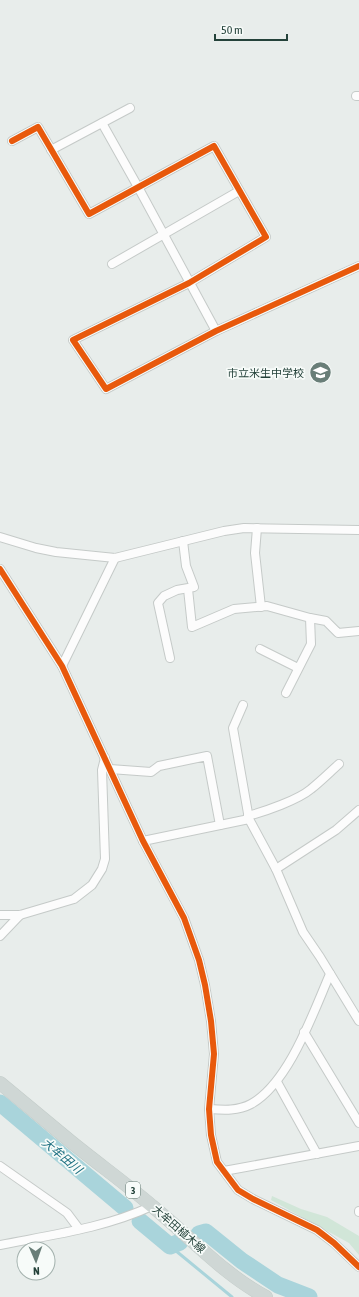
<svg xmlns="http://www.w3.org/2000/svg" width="359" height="1297" font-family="'Asap Condensed','Noto Sans JP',sans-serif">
  <rect width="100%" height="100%" fill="#e8edeb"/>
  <path fill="#d1e6d8" d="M272,1196L301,1209L327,1217L359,1236V1255L349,1243L271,1200Z"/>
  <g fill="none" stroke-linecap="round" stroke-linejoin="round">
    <path stroke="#a9d4db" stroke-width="3" d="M170,1246L232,1297"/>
    <g stroke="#a9d4db" stroke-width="17">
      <path d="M0,1103L125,1208"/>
      <path d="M140,1221L170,1246L180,1242"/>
      <path d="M199,1234L206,1232L242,1261L278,1285L309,1297"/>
    </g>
    <defs>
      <g id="minor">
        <path d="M356,96H359"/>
        <path d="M102,123L138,187L216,331"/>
        <path d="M12,141L38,127L89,214L214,146L266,237L189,283L73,340L106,389L216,331L359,266"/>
        <path d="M51,150L130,108"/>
        <path d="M112,264L239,191"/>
        <path d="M257,528L255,553L261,607"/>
        <path d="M0,537L36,548L56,552L115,558L224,531L244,528L359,530"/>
        <path d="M0,569L62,666L143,841L184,918L199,960L205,985L211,1021L214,1054L209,1109L211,1135L217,1162L238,1190L253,1199L317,1230L334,1243L359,1267"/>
        <path d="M188,589L192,627L234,609L267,606L310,618L311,644L286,693"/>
        <path d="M310,618L326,621L338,633L359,631"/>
        <path d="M260,649L298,668"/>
        <path d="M170,658L158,603L164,596L177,590L194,587L186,566L183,541"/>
        <path d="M62,666L115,558"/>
        <path d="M243,705L233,728L249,819L276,869L303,932L320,957L359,1021"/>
        <path d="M110,769L151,772L159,766L207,756L220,825"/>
        <path d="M248,816C266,811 298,800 311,789C321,781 330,772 339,764"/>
        <path d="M143,841L249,819"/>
        <path d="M276,869L336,830L359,810"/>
        <path d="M0,915H20L74,899L92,885L102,869L105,859L102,770L105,758"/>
        <path d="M0,936L20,915"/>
        <path d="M304,1032L359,1123"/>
        <path d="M277,1082L317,1154"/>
        <path d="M209,1109C224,1110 238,1111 251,1104C289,1083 313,1013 330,974"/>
        <path d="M0,1166L67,1213L79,1229"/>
        <path d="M224,1171L359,1146"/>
        <path d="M359,1212V1211"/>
        <path d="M0,1245C51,1235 105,1228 152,1206"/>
      </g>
      <path id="primary" d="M0,1083C23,1102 47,1122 70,1141C97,1163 125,1183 152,1206C189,1236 223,1274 266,1297"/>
    </defs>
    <use href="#minor" stroke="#c5cac8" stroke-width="10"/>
    <use href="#primary" stroke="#c3ccc9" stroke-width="14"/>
    <use href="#minor" stroke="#fcfcfc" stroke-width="8"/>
    <use href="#primary" stroke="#cfd7d5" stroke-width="13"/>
    <defs>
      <g id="cycleway">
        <path d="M12,141L38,127L89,214L214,146L266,237L189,283L73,340L106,389L216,331L359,266"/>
        <path d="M0,569L62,666L143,841L184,918L199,960L205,985L211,1021L214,1054L209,1109L211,1135L217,1162L238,1190L253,1199L317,1230L334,1243L359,1267"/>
      </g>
    </defs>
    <use href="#cycleway" stroke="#f7fbf9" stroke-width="8"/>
    <use href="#cycleway" stroke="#e8590c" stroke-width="6"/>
  </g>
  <defs>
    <symbol id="school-disc" viewBox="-11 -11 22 22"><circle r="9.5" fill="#697e78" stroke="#f7fbf9"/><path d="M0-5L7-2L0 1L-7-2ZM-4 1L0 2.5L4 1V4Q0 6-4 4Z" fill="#fff"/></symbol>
  </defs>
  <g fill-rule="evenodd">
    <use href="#school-disc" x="308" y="360" width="25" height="25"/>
  </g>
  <g text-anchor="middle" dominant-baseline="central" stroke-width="3.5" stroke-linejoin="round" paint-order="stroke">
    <rect fill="#f7fbf9" stroke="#637a73" stroke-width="1" x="126" y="1182" width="14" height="16" rx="3"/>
    <g font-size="10" font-weight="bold" fill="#24423a">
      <text x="133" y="1190">3</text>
    </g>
    <g font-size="11" fill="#24423a" stroke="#f7fbf9" text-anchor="end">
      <text x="304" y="373">市立米生中学校</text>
    </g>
    <g font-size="11" fill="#24423a" stroke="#f7fbf9">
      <text transform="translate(179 1229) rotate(41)">大牟田植木線</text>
    </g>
    <g font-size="12" font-style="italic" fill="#1c6f80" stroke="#f7fbf9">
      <text transform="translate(62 1156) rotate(40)">大牟田川</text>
    </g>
  </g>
  <g transform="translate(36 1261) rotate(178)"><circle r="19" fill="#f7fbf9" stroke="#a3b1ad"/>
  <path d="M0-3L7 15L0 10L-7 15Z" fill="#697e78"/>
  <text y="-6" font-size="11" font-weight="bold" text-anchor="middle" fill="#24423a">N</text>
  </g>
  <path d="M215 34v6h72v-6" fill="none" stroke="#24423a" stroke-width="2"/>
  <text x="221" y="34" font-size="12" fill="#24423a" stroke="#f7fbf9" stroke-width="3" paint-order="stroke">50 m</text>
</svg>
